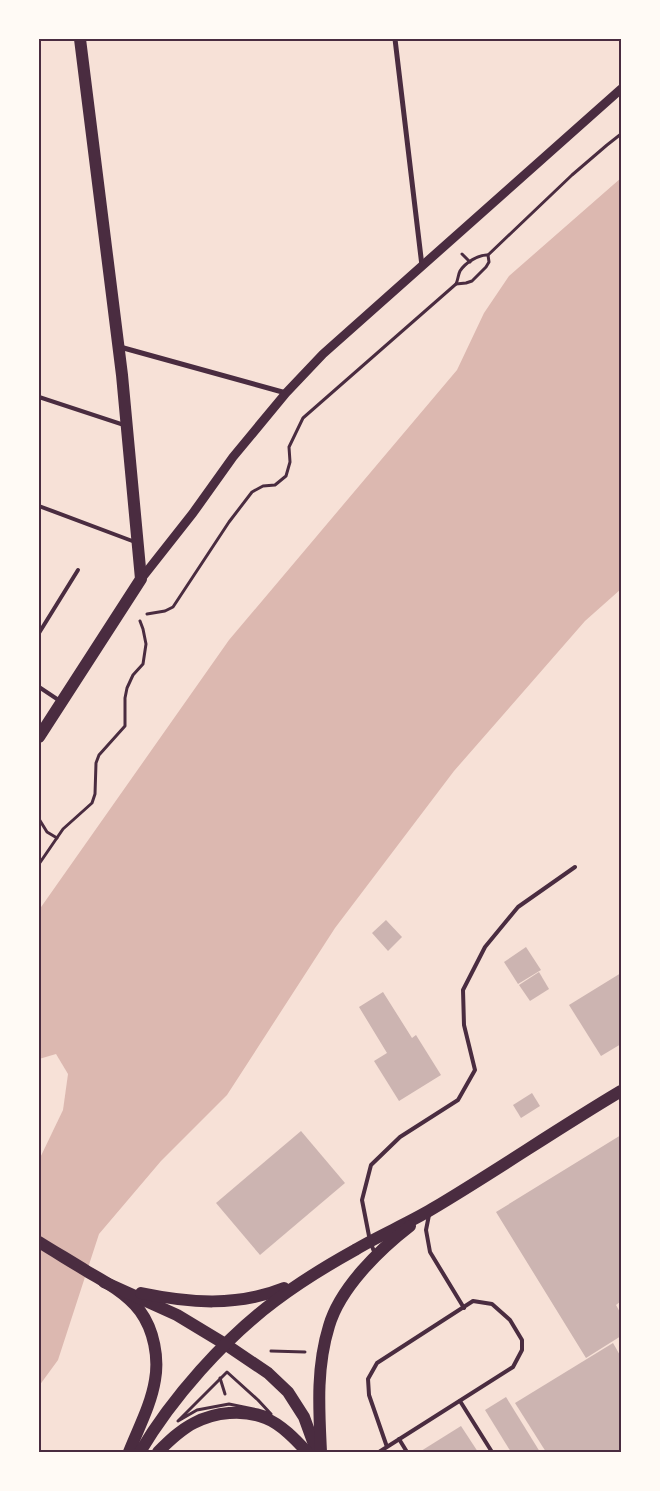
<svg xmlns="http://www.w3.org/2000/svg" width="660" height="1491" font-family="'Public Sans',sans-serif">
  <rect width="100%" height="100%" fill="#f7e1d7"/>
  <path fill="#dcb8b0" d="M621,178V589L585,621L454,771L335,928L227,1095L161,1161L99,1234L58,1360L39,1386V910L229,640L457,370L484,313L509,276Z"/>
  <path fill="#f7e1d7" d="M56,1054L68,1074L63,1110L39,1160V1059Z"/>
  <g fill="#ccb4b1">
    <path d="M386,920L402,937L388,951L372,933Z"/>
    <path d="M526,947L541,970L518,984L504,962Z"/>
    <path d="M539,972L549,989L530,1001L519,985Z"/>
    <path d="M621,973V1044L601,1056L569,1005Z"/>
    <path d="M383,992L412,1038L416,1035L441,1075L399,1101L374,1061L387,1053L359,1007Z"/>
    <path d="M532,1093L540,1106L521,1118L513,1105Z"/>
    <path d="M301,1131L345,1183L260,1255L216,1203Z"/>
    <path d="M621,1135V1301L616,1305L621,1314V1336L586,1358L496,1212Z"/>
    <path d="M613,1343L621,1357V1452H546L515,1403Z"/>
    <path d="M506,1397L540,1452H511L485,1410Z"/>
    <path d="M461,1426L478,1452H422L421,1451Z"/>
  </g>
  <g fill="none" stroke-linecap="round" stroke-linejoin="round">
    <g stroke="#4a2c40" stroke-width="3">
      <path d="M462,254L470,262"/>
      <path d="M456,284L466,283L472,281L486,267L489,262L488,255"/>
      <path d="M147,614L165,611L173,607L229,522L252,492L263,486L275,485L286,476L290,462L289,447L303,418L456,284C458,280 458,275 460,271C465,263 479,254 488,255L572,175L607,145L621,134"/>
      <path d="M39,819L47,832L57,838"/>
      <path d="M39,864L63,829L92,803L95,794L96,763L99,755L125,726V698L127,688L133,675L143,664L146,644L143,629L140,621"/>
      <path d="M271,1351L305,1352"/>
      <path d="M227,1372L258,1400L271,1414L258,1410L229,1404L197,1410L178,1421Z"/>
      <path d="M220,1378L225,1394"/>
    </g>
    <g stroke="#4a2c40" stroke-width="4">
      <path d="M39,397L124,425"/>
      <path d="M39,506L135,542"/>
      <path d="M39,633L78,570"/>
      <path d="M39,687L60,701"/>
      <path d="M429,1215L426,1230L430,1252L464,1308"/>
      <path d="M375,1254L370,1241L362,1200L371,1165L400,1137L458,1100L475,1070L464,1025L463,990L485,947L518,907L575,867"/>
      <path d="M460,1401L492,1452"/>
      <path d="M399,1439L407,1452"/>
      <path d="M379,1452L513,1367L522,1350V1340L510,1320L492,1304L473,1301L377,1363L368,1379L369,1395L387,1447"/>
    </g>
    <g stroke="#4a2c40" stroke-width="5">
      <path d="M395,39L422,266"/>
      <path d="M120,347L286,393"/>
    </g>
    <path stroke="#4a2c40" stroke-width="9" d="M141,579L193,513L233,457L286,393L323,354L621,89"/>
    <g stroke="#4a2c40" stroke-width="12">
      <path d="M39,737L141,579L122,375L80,39"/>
      <path d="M39,1242C55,1252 72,1262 88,1272C106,1282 127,1294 140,1311C154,1330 159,1358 155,1380C151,1405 138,1429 129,1452"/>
      <path d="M104,1282L177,1315L225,1344L268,1373L288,1392L304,1417L316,1450"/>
      <path d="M141,1293C189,1303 237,1307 284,1288"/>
      <path d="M140,1452C172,1398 224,1339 275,1301C300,1282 328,1265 355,1250C380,1235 407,1224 432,1209C496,1171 557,1129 621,1091"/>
      <path d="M158,1452C168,1442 180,1430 194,1423C215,1412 243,1409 265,1418C281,1424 296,1440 307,1452"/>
      <path d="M321,1452C319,1410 316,1368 329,1326C340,1288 379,1250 410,1226"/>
    </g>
  </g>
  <rect width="660" height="1491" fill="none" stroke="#fffaf5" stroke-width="80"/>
  <rect x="40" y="40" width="580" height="1411" fill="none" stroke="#4a2c40" stroke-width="2"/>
</svg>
